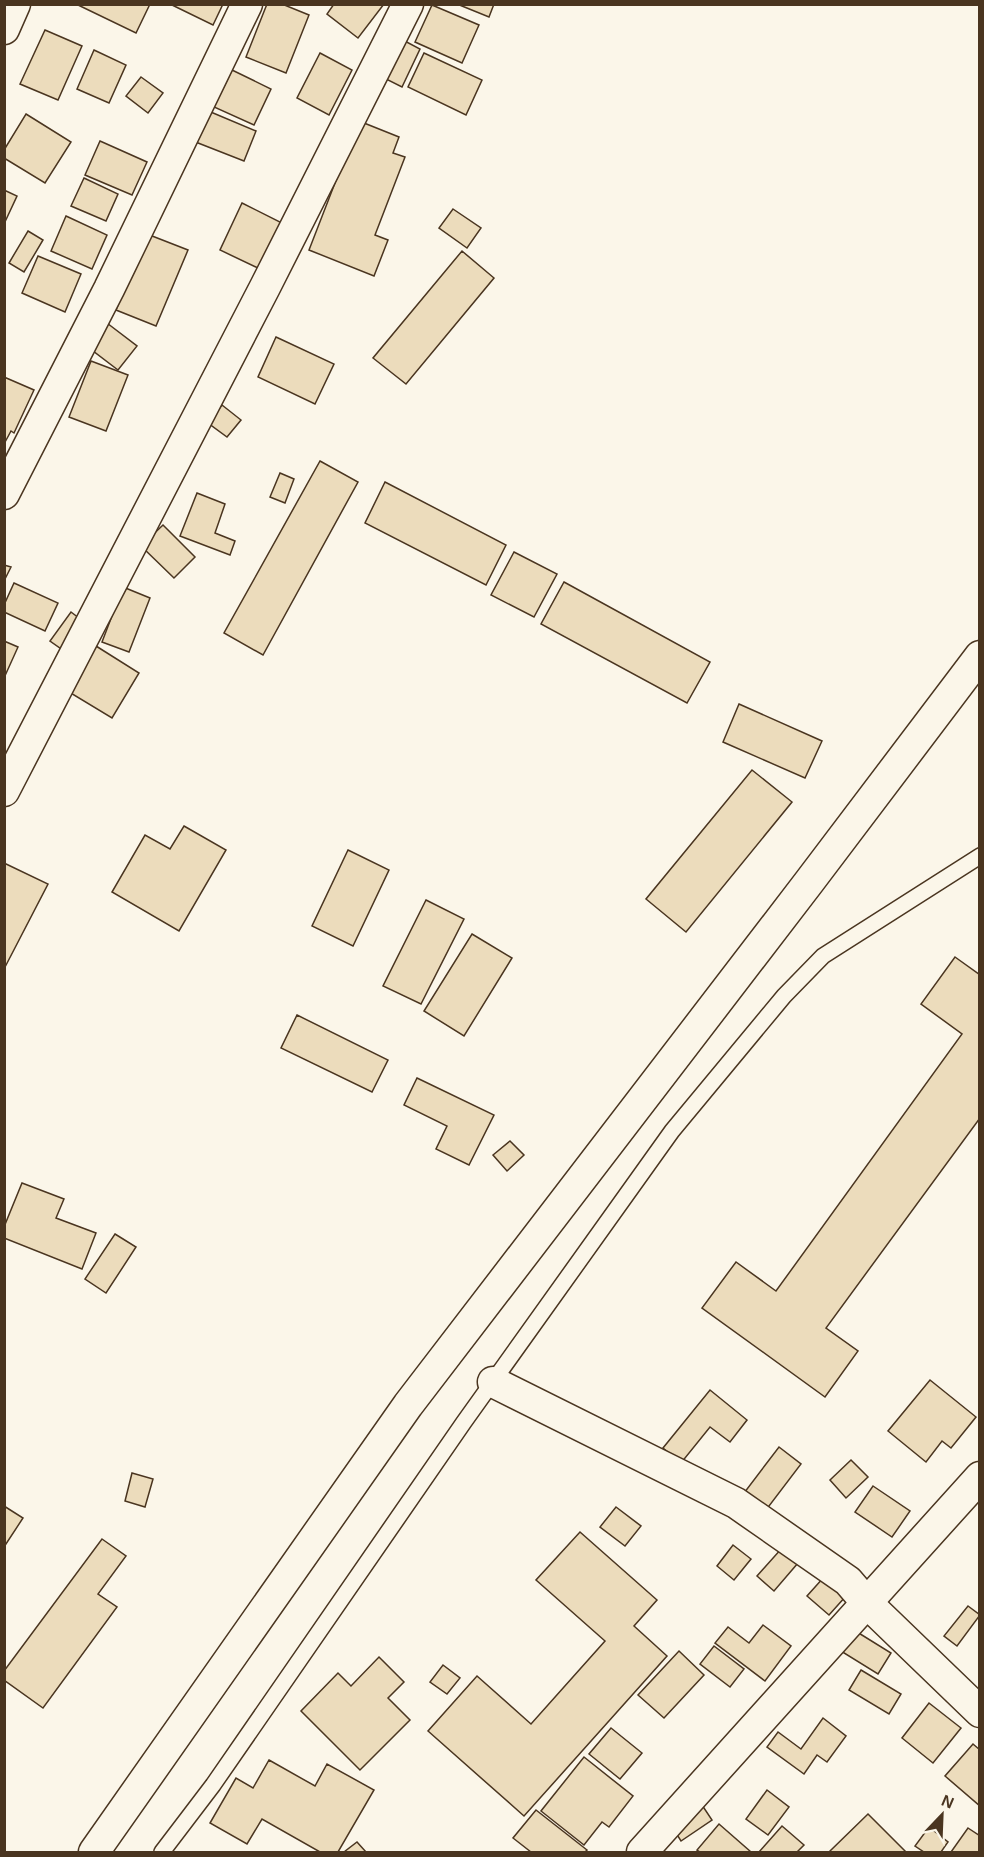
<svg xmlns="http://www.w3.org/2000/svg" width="984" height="1857" font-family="Arial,sans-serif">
  <rect width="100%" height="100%" fill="#fbf6e9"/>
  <g fill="#ecdcbc" stroke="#4a3520" stroke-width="1.5">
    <path d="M76,4H150L136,33Z"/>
    <path d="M170,4H223L213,25Z"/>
    <path d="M267,4H282L309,15L286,73L246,57Z"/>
    <path d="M334,4H384L358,38L327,14Z"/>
    <path d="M457,4H494L489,17Z"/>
    <path d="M432,5L479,25L462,63L415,42Z"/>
    <path d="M45,30L82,46L58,100L20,84Z"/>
    <path d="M401,39L420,49L402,87L382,77Z"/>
    <path d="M94,50L126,65L109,103L77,89Z"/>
    <path d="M320,53L352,70L329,115L297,98Z"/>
    <path d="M424,53L482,80L466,115L408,87Z"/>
    <path d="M232,70L271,89L254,125L214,107Z"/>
    <path d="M141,77L163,93L148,113L126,96Z"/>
    <path d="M206,110L256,131L244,161L193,141Z"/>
    <path d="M26,114L71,142L45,183L4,158V150Z"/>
    <path d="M359,121L399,137L393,153L405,157L375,235L388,240L374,276L309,250Z"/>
    <path d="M100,141L147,162L132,195L85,175Z"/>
    <path d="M84,178L118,194L106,221L71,206Z"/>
    <path d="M4,190L17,196L4,224Z"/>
    <path d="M242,203L282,223L260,269L220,250Z"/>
    <path d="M453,209L481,228L467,248L439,228Z"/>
    <path d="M66,216L107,235L92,269L51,251Z"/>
    <path d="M28,231L43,240L24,272L9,263Z"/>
    <path d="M147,234L188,250L156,326L116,310Z"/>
    <path d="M462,251L494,278L406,384L373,358Z"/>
    <path d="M38,256L81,274L65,312L22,293Z"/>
    <path d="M103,320L137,346L118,370L84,344Z"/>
    <path d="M276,337L334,364L315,404L258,377Z"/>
    <path d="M91,361L128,375L106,431L69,417Z"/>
    <path d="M4,377L34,390L14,433L11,431L4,444Z"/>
    <path d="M222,405L241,420L227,437L208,423Z"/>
    <path d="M320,461L358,482L263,655L224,633Z"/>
    <path d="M280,473L294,479L285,503L270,497Z"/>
    <path d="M385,482L506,545L486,585L365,523Z"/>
    <path d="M197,493L225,504L215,533L235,541L230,555L180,536Z"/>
    <path d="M163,525L195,557L174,578L141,546Z"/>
    <path d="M514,552L557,574L534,617L491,595Z"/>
    <path d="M4,565L11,567L4,581Z"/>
    <path d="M564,582L710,662L687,703L541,624Z"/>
    <path d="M14,583L58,603L45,631L4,612V605Z"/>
    <path d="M123,587L150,598L129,652L102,642Z"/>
    <path d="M71,612L88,625L67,653L50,641Z"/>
    <path d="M4,641L18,647L4,678Z"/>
    <path d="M96,646L139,673L112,718L69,692Z"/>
    <path d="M739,704L822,741L805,778L723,742Z"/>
    <path d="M752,770L792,802L686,932L646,899Z"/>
    <path d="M184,826L226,850L179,931L112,892L145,835L170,849Z"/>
    <path d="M348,850L389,870L353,946L312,926Z"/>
    <path d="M4,863L48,884L4,969Z"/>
    <path d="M426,900L464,919L421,1004L383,986Z"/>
    <path d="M472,934L512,958L464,1036L424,1011Z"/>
    <path d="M955,957L980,975V1118L826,1328L858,1351L825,1397L702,1308L736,1262L776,1291L962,1034L921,1004Z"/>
    <path d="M297,1015L388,1060L372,1092L281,1048Z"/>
    <path d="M417,1078L494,1115L469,1165L436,1149L447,1126L404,1105Z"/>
    <path d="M510,1141L524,1155L507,1171L493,1155Z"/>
    <path d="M22,1183L64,1199L56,1218L96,1233L82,1269L4,1238V1227Z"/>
    <path d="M115,1234L136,1247L106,1293L85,1279Z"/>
    <path d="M930,1380L976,1417L951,1448L942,1441L926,1462L888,1431Z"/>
    <path d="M710,1390L747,1420L730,1442L710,1427L681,1463L663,1448Z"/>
    <path d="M779,1447L801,1464L766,1510L744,1493Z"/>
    <path d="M851,1460L868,1477L846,1498L830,1480Z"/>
    <path d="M132,1473L153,1479L145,1507L125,1501Z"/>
    <path d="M873,1486L910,1511L892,1537L855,1512Z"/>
    <path d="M4,1506L23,1518L4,1547Z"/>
    <path d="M616,1507L641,1526L625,1546L600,1527Z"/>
    <path d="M580,1532L657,1600L634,1626L667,1656L524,1816L428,1731L477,1676L531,1724L605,1641L536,1580Z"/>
    <path d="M102,1539L126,1556L98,1594L117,1607L43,1708L4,1680V1671Z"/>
    <path d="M733,1545L751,1559L734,1580L717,1566Z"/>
    <path d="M782,1548L798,1563L774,1591L757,1576Z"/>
    <path d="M824,1577L846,1596L829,1615L807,1596Z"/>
    <path d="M968,1606L980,1615L957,1646L944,1636Z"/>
    <path d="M763,1625L791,1646L765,1681L715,1643L728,1627L749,1643Z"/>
    <path d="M849,1627L891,1653L878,1674L836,1648Z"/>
    <path d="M714,1646L744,1669L730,1687L700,1664Z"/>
    <path d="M679,1651L704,1675L664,1718L638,1695Z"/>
    <path d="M379,1657L404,1682L388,1698L410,1720L360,1770L301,1711L338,1673L351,1686Z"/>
    <path d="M443,1665L460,1678L447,1694L430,1682Z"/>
    <path d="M861,1670L901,1694L889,1714L849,1690Z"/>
    <path d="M929,1703L961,1728L933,1763L902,1738Z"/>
    <path d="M823,1718L846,1736L827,1762L817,1755L804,1774L767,1747L778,1732L801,1749Z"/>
    <path d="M611,1728L642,1753L620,1779L589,1754Z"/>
    <path d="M973,1744L980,1750V1806L945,1776Z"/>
    <path d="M584,1757L633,1796L609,1827L602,1822L584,1845L541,1811Z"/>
    <path d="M269,1760L315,1786L327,1764L374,1790L338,1852H320L262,1819L247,1844L210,1823L236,1778L253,1788Z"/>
    <path d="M767,1790L789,1807L768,1835L746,1819Z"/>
    <path d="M700,1802L712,1820L681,1841L669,1822Z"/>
    <path d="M536,1810L587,1850L585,1852H531L513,1838Z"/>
    <path d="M868,1814L906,1852H829Z"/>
    <path d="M719,1824L751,1852H700L697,1850Z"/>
    <path d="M782,1826L804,1845L797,1852H759Z"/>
    <path d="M929,1827L948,1842L941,1852H924L915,1846Z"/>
    <path d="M968,1828L980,1836V1852H951Z"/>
    <path d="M357,1842L366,1852H344Z"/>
  </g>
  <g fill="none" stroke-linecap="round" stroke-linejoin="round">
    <defs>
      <path id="service" d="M162,1852L213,1785L464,1422L672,1131L784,996L823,956L980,856"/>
      <g id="minor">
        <path d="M4,29L15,4"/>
        <path d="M4,494L109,289L247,4"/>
        <path d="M4,791L265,287L408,4"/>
        <path d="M493,1382L736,1503L848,1581L866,1602L980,1712"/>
        <path d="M94,1852L408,1405L809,882L980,656"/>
        <path d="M642,1852L980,1477"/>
      </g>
    </defs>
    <use href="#service" stroke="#4a3520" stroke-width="18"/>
    <use href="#minor" stroke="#4a3520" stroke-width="33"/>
    <use href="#service" stroke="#fbf6e9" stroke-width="15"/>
    <use href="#minor" stroke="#fbf6e9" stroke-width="30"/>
  </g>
  <rect width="984" height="1857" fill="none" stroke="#4a3520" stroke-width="12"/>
  <g transform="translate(942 1815) rotate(23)" stroke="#fbf6e9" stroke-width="4.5" paint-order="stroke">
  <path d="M0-4.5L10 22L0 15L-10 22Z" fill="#4a3520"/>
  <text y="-9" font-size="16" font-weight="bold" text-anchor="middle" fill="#4a3520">N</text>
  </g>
</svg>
